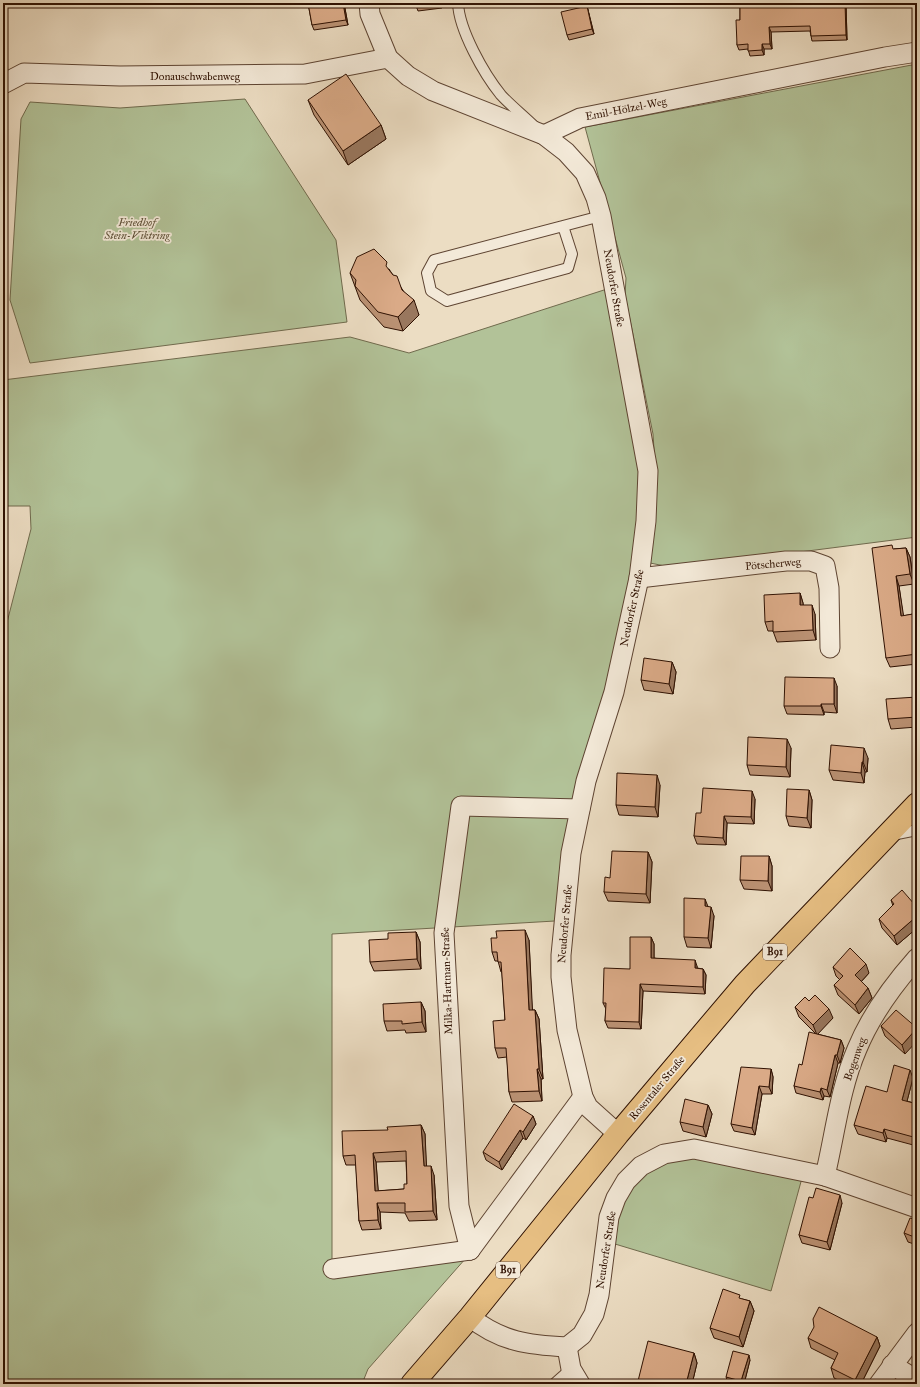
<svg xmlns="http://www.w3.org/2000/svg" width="920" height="1387" font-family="'IM FELL Great Primer',serif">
  <rect width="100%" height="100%" fill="#ecddc3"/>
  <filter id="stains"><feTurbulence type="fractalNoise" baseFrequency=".005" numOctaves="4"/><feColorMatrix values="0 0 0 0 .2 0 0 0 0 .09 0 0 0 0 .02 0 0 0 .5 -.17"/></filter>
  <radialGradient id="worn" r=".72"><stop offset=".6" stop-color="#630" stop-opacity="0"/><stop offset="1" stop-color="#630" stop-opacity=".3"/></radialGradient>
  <g fill="#b2c298" stroke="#706a4d">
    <path d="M917,64V537L675,568L650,563L656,480L653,434L625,295L626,278L585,127Z"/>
    <path d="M245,99L336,240L347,322L30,363L10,300L21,119L30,102L120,108Z"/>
    <path d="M607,289L638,434L640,511L624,619L555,921L332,934V1264L466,1258L368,1369L362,1384H3V638L31,529L30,506H3V380L350,337L409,353Z"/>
    <path d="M692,1157L802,1178L771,1291L615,1244L620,1206L636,1180L665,1162Z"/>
  </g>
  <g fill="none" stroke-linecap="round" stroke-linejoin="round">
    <defs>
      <g id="lane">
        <path d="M458,3C459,30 484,74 501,95C511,106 524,116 535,127"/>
        <path d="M563,226L572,254L568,268L447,301L431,291L427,273L434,260L601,216"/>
        <path d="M892,835L917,830"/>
        <path d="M554,1384L571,1369"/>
      </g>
      <g id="street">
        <path d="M369,3L370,14L388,58L408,76L433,91L544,135L566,152L585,173L596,198L601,216L648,471L646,521L639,578L614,692L586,781L571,853L561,955V977L567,1030L583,1097L588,1107L618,1134"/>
        <path d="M3,84L24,73L120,76L305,74L388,58"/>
        <path d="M544,135L580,118L885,57L917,52"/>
        <path d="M639,578L786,561H811L825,566L829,588L830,648"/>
        <path d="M825,1176C835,1134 840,1088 857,1049C871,1015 893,985 917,958"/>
        <path d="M470,1250L459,1206L444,933L461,806L580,809"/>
        <path d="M470,1250L583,1097"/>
        <path d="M333,1269L470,1250"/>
        <path d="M470,1317C501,1342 529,1345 567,1347L582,1335L594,1314L599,1295L609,1217L616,1198L626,1181L641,1166L664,1154L694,1149L825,1176L917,1208"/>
        <path d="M567,1347L571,1369L580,1384"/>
        <path d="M892,1365L917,1380"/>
        <path d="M879,1384L917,1333"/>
      </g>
      <path id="primary" d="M412,1384L470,1317L618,1134L745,984L917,804"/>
    </defs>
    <use href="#lane" stroke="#5e4432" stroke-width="12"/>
    <use href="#street" stroke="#5e4432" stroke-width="21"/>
    <use href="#primary" stroke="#2f1102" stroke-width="24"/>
    <use href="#lane" stroke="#f3e9d8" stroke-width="10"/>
    <use href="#street" stroke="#f3e9d8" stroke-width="19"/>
    <use href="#primary" stroke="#e6be82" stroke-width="22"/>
  </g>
  <g fill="#bb9274" stroke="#2f1102" fill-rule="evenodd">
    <path d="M308,3H344L348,25L314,30L312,25Z"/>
    <path d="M415,3H442V8L418,11Z"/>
    <path d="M740,3H846L847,40L812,41L810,31L771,32L772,49H764V55L750,56L748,49L739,50L737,45L740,20Z"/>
    <path d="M587,6L594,34L569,40L567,35Z"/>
    <path d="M308,100L381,125L386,139L348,165L314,115Z"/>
    <path d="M389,269L419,315L403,331L384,327L360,300L350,273Z"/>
    <path d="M906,548L910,557L914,584L899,586L903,616L913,614L917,624V664L890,667L886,658L894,549Z"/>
    <path d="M800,593L803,603V605L815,614L816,640L777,642L773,631H768L765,622Z"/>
    <path d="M672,662L676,672L673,694L644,690L641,680Z"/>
    <path d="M837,686V713L824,712V715L787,714L784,706Z"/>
    <path d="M917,697V727L891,729L888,719Z"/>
    <path d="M791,748L790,777L750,775L747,765Z"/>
    <path d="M868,758L867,772H865L864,783L833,780L829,770Z"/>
    <path d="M660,785L658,817L619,815L616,805Z"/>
    <path d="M809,790L812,800L811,828L789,826L786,816Z"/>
    <path d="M755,799L754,824L727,823L726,845L697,844L694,836L701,813Z"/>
    <path d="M648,852L652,862L650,903L608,901L604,892L610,878Z"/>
    <path d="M769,856L772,866V891L744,889L740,880Z"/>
    <path d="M891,900L915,905L917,903V928L897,945L882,928L879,919L893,906Z"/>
    <path d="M708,906L714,916L711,948L687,947L684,937Z"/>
    <path d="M416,932L420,942L421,969L374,971L370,962L388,939Z"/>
    <path d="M651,937L654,944V958L697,966V968L703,969L706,975L705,994L643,991L641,1029L608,1028L605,1021L606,1009L603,1003L630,969Z"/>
    <path d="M529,940L532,1010H535L539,1019L543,1079H541L542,1101L512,1102L509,1092L507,1057L498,1058L495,1048L505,1020L502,972H501L498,961H495L492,952Z"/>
    <path d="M833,967L869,973L861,982L868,988L872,998L859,1014L838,995L834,985L840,980L836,976Z"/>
    <path d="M809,1001L833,1018L817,1034L841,1040L844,1048L840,1063H838L830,1097L824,1096L823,1100L796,1093L794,1086L802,1065L816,1034L799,1017L795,1007Z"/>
    <path d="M421,1002L425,1011L426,1032L406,1033L405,1030L387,1031L384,1021Z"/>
    <path d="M881,1026L917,1029L905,1054L885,1036Z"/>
    <path d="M771,1069L773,1077L772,1094H762L755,1135L734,1131L731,1124Z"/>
    <path d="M913,1078L907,1101L917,1104V1146L887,1138L886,1142L858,1134L854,1125L887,1092Z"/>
    <path d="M708,1105L712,1114L706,1137L683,1131L680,1122Z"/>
    <path d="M533,1116L536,1124L526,1140L523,1138L502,1170L486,1160L483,1152Z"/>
    <path d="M421,1125L425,1134L426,1166L434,1175L437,1220L409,1221L405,1213L380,1212L381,1229L362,1230L359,1221L356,1165H346L343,1156L388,1130ZM406,1161L407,1184L404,1189L378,1191L376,1162Z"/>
    <path d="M813,1198L842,1203L830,1250L802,1243L799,1235Z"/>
    <path d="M917,1220V1245L908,1242L904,1233Z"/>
    <path d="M742,1299L750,1301L754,1311L743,1347L714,1338L710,1328Z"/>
    <path d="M877,1337L880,1346L861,1384H846L834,1378L831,1368L835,1360L811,1348L808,1338Z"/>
    <path d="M694,1353L697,1363L692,1384H639L638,1381Z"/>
    <path d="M750,1360L744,1384H735L728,1382L726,1377Z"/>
  </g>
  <g fill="#99775e" stroke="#2f1102">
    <path d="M343,3H344L348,25L346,20Z"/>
    <path d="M845,3H846L847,40L846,35Z"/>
    <path d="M587,6L594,34L592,29Z"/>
    <path d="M769,27L771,32L772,49L770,44Z"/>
    <path d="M762,44L764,49V55L762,50Z"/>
    <path d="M381,125L386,139L348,165L343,151Z"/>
    <path d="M414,300L419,315L403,331L398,317Z"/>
    <path d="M906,548L910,557L914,584L910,574Z"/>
    <path d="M896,576L899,586L905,625L901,616Z"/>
    <path d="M800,593L803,603L804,615L800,605Z"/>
    <path d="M812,605L815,614L816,640L813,630Z"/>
    <path d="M913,614L917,624V641L916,637Z"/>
    <path d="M672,662L676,672L673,694L669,684Z"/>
    <path d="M834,678L837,686V713L834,704Z"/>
    <path d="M821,704L824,712V715L821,706Z"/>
    <path d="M787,739L791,748L790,777L786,767Z"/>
    <path d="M864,748L868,758L867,772L863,762Z"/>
    <path d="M862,762L865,772L864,783L861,773Z"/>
    <path d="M657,775L660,785L658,817L655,807Z"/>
    <path d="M809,790L812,800L811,828L807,818Z"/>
    <path d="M752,791L755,799L754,824L751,817Z"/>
    <path d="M724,816L727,823L726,845L723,838Z"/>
    <path d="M648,852L652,862L650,903L646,894Z"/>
    <path d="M769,856L772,866V891L768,881Z"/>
    <path d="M705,899L709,909L705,906Z"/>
    <path d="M711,907L714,916L711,948L708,938Z"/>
    <path d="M917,916V928L897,945L894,936Z"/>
    <path d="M525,930L529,940L533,1020L529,1010Z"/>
    <path d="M416,932L420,942L421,969L417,959Z"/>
    <path d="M651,937L654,944V965L651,958Z"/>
    <path d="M695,960L697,966V975L695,968Z"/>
    <path d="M866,964L869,973L858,985L855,975Z"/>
    <path d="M703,969L706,975L705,994L703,987Z"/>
    <path d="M640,984L643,991L641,1029L639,1022Z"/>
    <path d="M868,988L872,998L859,1014L855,1005Z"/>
    <path d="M421,1002L425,1011L426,1032L422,1022Z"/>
    <path d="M829,1009L833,1018L817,1035L813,1025Z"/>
    <path d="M535,1010L539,1019L543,1079L539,1069Z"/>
    <path d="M917,1028V1041L905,1054L902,1045Z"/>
    <path d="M841,1040L844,1048L840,1063L837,1055Z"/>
    <path d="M835,1055L838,1063L830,1097L827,1090Z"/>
    <path d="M537,1069L541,1079L542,1101L539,1091Z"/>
    <path d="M771,1069L773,1077L772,1094L769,1087Z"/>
    <path d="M910,1070L913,1078L905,1109L902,1100Z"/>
    <path d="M759,1086L762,1094L755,1135L752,1128Z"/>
    <path d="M821,1088L824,1096L823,1100L820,1092Z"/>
    <path d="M708,1105L712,1114L706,1137L703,1127Z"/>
    <path d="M533,1116L536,1124L526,1140L523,1132Z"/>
    <path d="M421,1125L425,1134L427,1175L424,1166Z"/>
    <path d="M884,1129L887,1138L886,1142L883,1133Z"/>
    <path d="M520,1130L523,1138L502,1170L499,1162Z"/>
    <path d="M373,1153L376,1162L379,1200L375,1191Z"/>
    <path d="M431,1166L434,1175L437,1220L433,1211Z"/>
    <path d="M840,1195L842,1203L830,1250L827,1242Z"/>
    <path d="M377,1203L380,1212L381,1229L378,1220Z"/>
    <path d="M750,1301L754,1311L743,1347L739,1337Z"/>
    <path d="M877,1337L880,1346L861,1384H856L855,1380Z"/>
    <path d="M694,1353L697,1363L692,1384H686Z"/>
    <path d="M749,1355L750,1360L744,1384H742L741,1381Z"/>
  </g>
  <g fill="#daaa87" stroke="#2f1102" fill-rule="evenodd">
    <path d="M308,3H343L346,20L312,25Z"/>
    <path d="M740,3H845L846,35L811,36L810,26L769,27L770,44H762V50L748,51V44L737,45L736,20H740Z"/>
    <path d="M587,6L592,29L567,35L561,12Z"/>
    <path d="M346,74L381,125L343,151L308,100Z"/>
    <path d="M374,249L387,262L386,266L393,275L397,276L402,290L414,300L398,317L378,312L355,286L356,280L350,273L357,257Z"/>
    <path d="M892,545L893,549L906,548L910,574L896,576L901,616L913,614L916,637H917V654L886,658L872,548Z"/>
    <path d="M800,593V605H812L813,630L773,632V621L765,622L764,595Z"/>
    <path d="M644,658L672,662L669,684L641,680Z"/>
    <path d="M785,677L834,678V704H821V706H784Z"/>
    <path d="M917,697V717L888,719L886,699Z"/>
    <path d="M748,737L787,739L786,767L747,765Z"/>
    <path d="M831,745L864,748L863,762H862L861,773L829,770Z"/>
    <path d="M617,773L657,775L655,807L616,805Z"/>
    <path d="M703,788L752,791L751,817L724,816L723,838L694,836L696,813H701Z"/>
    <path d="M787,789L809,790L807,818L786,816Z"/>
    <path d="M612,851L648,852L646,894L604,892L605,877L610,878Z"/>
    <path d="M741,856H769L768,881L740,880Z"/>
    <path d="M902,890L915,905L917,903V916L894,936L879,919L894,904L891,900Z"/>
    <path d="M684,898L705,899V906L711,907L708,938L684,937Z"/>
    <path d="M525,930L529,1010H535L539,1069H537L539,1091L509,1092L506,1048H495L493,1021L505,1020L501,962H498L497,952H492L491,938H497L496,931Z"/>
    <path d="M416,932L417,959L370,962L369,940L388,939V933Z"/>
    <path d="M630,937H651V958L695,960V968L703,969V987L640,984L639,1022L605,1021L606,1003H603L604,968L630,969Z"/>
    <path d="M850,948L866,964L855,975L868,988L855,1005L834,985L843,976L833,967Z"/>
    <path d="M815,995L829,1009L813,1025L795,1007L805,997L809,1001Z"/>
    <path d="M421,1002L422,1022L402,1024V1021H384L383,1004Z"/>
    <path d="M896,1010L917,1028L902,1045L881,1026Z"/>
    <path d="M809,1032L841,1040L837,1055H835L827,1090L821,1088L820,1092L794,1086L799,1064L802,1065Z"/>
    <path d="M894,1065L910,1070L902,1100L917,1104V1138L884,1129L883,1133L854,1125L866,1086L887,1092Z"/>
    <path d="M741,1067L771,1069L769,1087L759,1086L752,1128L731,1124Z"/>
    <path d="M685,1099L708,1105L703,1127L680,1122Z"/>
    <path d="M514,1104L533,1116L523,1132L520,1130L499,1162L483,1152Z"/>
    <path d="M421,1125L424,1166H431L433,1211L405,1212V1203H377L378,1220L359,1221L355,1155L343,1156L342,1131L388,1130L387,1127ZM406,1151L407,1184H404V1189L375,1191L373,1153Z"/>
    <path d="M816,1188L840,1195L827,1242L799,1235L809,1197L813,1198Z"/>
    <path d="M910,1218L917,1220V1238L904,1233Z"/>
    <path d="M723,1289L740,1295L739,1298L750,1301L739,1337L710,1328Z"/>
    <path d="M819,1307L877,1337L855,1380L831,1368L838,1353L808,1338L814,1327L813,1319Z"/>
    <path d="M648,1341L694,1353L686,1384H650L638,1381Z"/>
    <path d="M733,1351L749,1355L741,1381L726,1377Z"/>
  </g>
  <g text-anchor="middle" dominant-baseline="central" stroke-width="3.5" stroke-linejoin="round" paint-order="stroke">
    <g fill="#f3e9d8" stroke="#6a5242" stroke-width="1">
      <rect x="763" y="944" width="24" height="16" rx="3"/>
      <rect x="496" y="1262" width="24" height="16" rx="3"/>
    </g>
    <g font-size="10" font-weight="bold" fill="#2f1102">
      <text x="775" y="952">B91</text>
      <text x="508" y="1270">B91</text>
    </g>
    <g font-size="11" fill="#2f1102" stroke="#f3e9d8">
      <text x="195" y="76">Donauschwabenweg</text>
      <text transform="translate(626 109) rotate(-11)">Emil-Hölzel-Weg</text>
      <text transform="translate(614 288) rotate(80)">Neudorfer Straße</text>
      <text transform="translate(773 564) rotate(-5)">Pötscherweg</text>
      <text transform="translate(632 608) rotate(-78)">Neudorfer Straße</text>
      <text transform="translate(565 924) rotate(-85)">Neudorfer Straße</text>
      <text transform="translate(447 981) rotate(-92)">Milka-Hartman-Straße</text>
      <text transform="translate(855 1059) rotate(-70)">Bogenweg</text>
      <text transform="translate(657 1088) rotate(-50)">Rosentaler Straße</text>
      <text transform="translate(606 1250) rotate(-81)">Neudorfer Straße</text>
    </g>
    <g font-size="11" font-style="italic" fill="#5d4f36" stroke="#f3e9d8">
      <text x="137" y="222">Friedhof<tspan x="137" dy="13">Stein-Viktring</tspan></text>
    </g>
  </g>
  <rect width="920" height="1387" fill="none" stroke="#ecddc3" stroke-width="16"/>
  <rect x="4" y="4" width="912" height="1379" fill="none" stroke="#2f1102" stroke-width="2"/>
  <rect x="8" y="8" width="904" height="1371" fill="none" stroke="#2f1102"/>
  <rect width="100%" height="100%" filter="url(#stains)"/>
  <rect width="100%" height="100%" fill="url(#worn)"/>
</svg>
